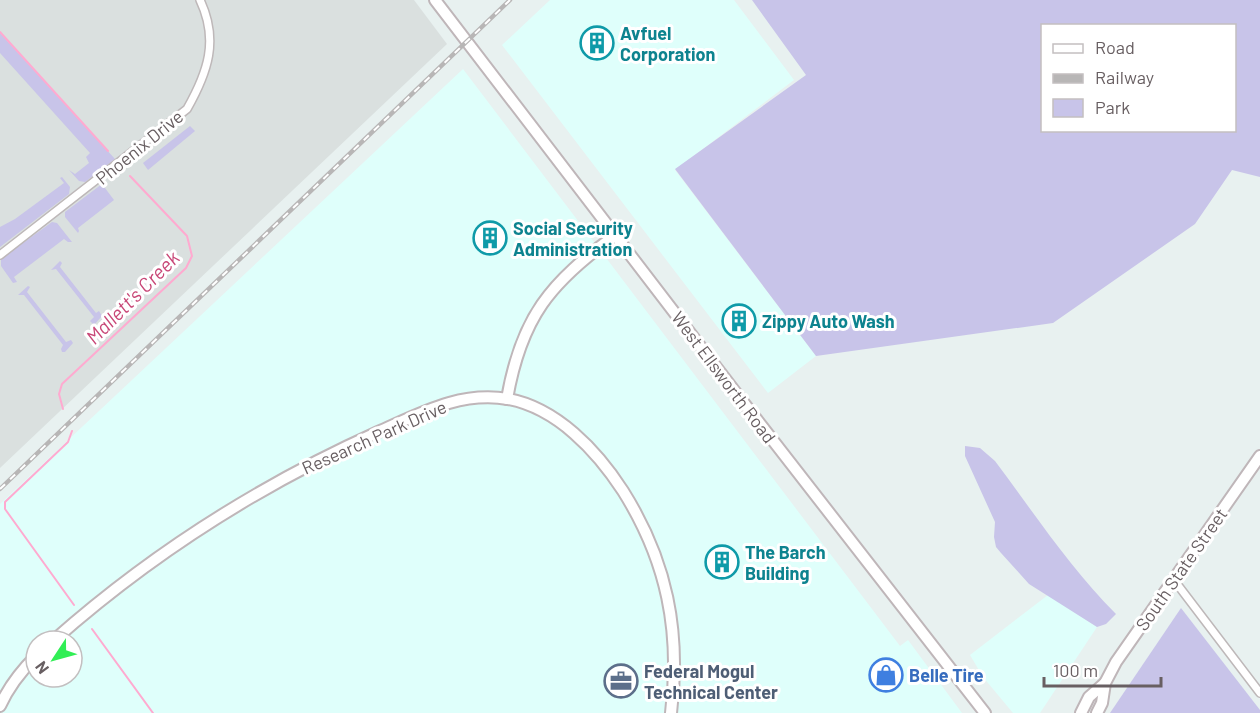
<svg xmlns="http://www.w3.org/2000/svg" width="1260" height="713" font-family="Barlow,sans-serif">
  <rect width="100%" height="100%" fill="#e8f1f0"/>
  <g fill="#dffffb" fill-rule="evenodd">
    <path d="M550,0H734L794,80L675,170L816,356L768,393L502,45Z"/>
    <path d="M463,69L900,646L908,640L962,713H0V504ZM36,641H72V677H36Z"/>
    <path d="M1048,595L1097,627L1040,713H1013L983,677L970,655Z"/>
  </g>
  <path fill="#dae0df" d="M0,0H414L447,44L0,468Z"/>
  <g fill="#c8c4e9" fill-rule="evenodd">
    <path d="M752,0H1260V177L1232,170L1195,224L1053,323L816,356L675,169L806,75ZM1042,26H1234V130H1042Z"/>
    <path d="M0,33L115,159L85,182L79,181L69,170L75,174L89,163L86,157L90,153L0,53Z"/>
    <path d="M190,126L195,131L148,170L143,163Z"/>
    <path d="M62,177L70,187L69,194L0,247V227L15,219L64,183L60,178Z"/>
    <path d="M102,184L114,200L78,228L79,231L78,233L65,217V212Z"/>
    <path d="M52,222L57,223L72,242H68L64,239L14,277L17,282L13,283L1,266V259Z"/>
    <path d="M60,261L62,263L60,267L96,313L99,311L102,316L94,325L90,321L94,317L56,269L51,270Z"/>
    <path d="M28,286L30,287L27,292L66,342L71,340L73,343L65,352H62L61,349L63,345L24,295H18Z"/>
    <path d="M965,446L980,448L995,461C1034,513 1070,568 1116,614L1106,624L1097,627L1029,584L1001,553L996,547L994,537L995,522L965,456Z"/>
    <path d="M1181,608L1260,710V713H1110Z"/>
  </g>
  <g fill="none" stroke-linecap="round" stroke-linejoin="round">
    <g stroke="#ffaad0" stroke-width="2">
      <path d="M0,32L108,151"/>
      <path d="M63,409L59,394L62,384L186,268L192,256L187,236L130,176"/>
      <path d="M72,431L68,442L5,502V509L74,605"/>
      <path d="M92,629L153,713"/>
    </g>
    <defs>
      <g id="street">
        <path d="M0,255L187,109C208,72 219,40 200,0"/>
        <path d="M1174,580L1260,693"/>
      </g>
      <g id="secondary">
        <path d="M435,0L736,393L985,713"/>
        <path d="M507,399C521,318 550,282 616,235"/>
        <path d="M53,641C150,555 260,485 378,432C421,413 460,391 508,399C557,408 597,451 623,491C667,561 681,631 671,713"/>
        <path d="M0,706C9,686 20,672 36,656"/>
        <path d="M1081,713L1089,697L1105,683"/>
        <path d="M1097,713L1102,703L1105,683L1116,662L1260,456"/>
      </g>
    </defs>
    <use href="#street" stroke="#beb8b9" stroke-width="10"/>
    <use href="#secondary" stroke="#bfb6b9" stroke-width="14"/>
    <use href="#street" stroke="#fff" stroke-width="7"/>
    <use href="#secondary" stroke="#fff" stroke-width="10"/>
    <defs>
      <path id="rail" d="M0,489L510,0"/>
    </defs>
    <use href="#rail" stroke="#b8b6b6" stroke-width="4.5"/>
    <use href="#rail" stroke="#fff" stroke-width="2" stroke-dasharray="7" stroke-linecap="butt"/>
  </g>
  <defs>
    <symbol id="building-ring" viewBox="-11 -11 22 22"><circle r="9.5" fill="#fff" stroke="#0f9aa8" stroke-width="1.5"/><path d="M-4-6H4V6H1V3H-1V6H-4ZM-2.5-4.3h1.7v1.8h-1.7ZM.8-4.3h1.7v1.8H.8ZM-2.5-1h1.7V.8h-1.7ZM.8-1h1.7V.8H.8Z" fill="#0f9aa8"/></symbol>
    <symbol id="shop-ring" viewBox="-11 -11 22 22"><circle r="9.5" fill="#fff" stroke="#3f7fe0" stroke-width="1.5"/><path d="M-5-2.5h2.3a2.7 3.5 0 0 1 5.4 0H5L5.5 6h-11ZM-1.5-2.5h3a1.5 2.3 0 0 0-3 0Z" fill="#3f7fe0"/></symbol>
    <symbol id="office-ring" viewBox="-11 -11 22 22"><circle r="9.5" fill="#fff" stroke="#5c6f8a" stroke-width="1.5"/><path d="M-6-3h4V-5.5h4V-3h4V5H-6ZM-1-4.5V-3h2v-1.5ZM-6 0V1H6V0Z" fill="#5c6f8a"/></symbol>
  </defs>
  <g fill-rule="evenodd">
    <use href="#building-ring" x="578" y="24" width="38" height="38"/>
    <use href="#building-ring" x="471" y="219" width="38" height="38"/>
    <use href="#building-ring" x="720" y="302" width="38" height="38"/>
    <use href="#building-ring" x="703" y="543" width="38" height="38"/>
    <use href="#shop-ring" x="867" y="656" width="38" height="38"/>
    <use href="#office-ring" x="602" y="662" width="38" height="38"/>
  </g>
  <g text-anchor="middle" dominant-baseline="central" stroke-width="6" stroke-linejoin="round" paint-order="stroke">
    <g font-size="18" font-weight="bold" fill="#0d838f" stroke="#fff" text-anchor="start">
      <text x="620" y="33">Avfuel<tspan x="620" dy="21">Corporation</tspan></text>
      <text x="513" y="228">Social Security<tspan x="513" dy="21">Administration</tspan></text>
      <text x="762" y="321">Zippy Auto Wash</text>
      <text x="745" y="552">The Barch<tspan x="745" dy="21">Building</tspan></text>
    </g>
    <g font-size="18" fill="#685f62" stroke="#fff">
      <text transform="translate(139 147) rotate(-39)">Phoenix Drive</text>
      <text transform="translate(724 377) rotate(53)">West Ellsworth Road</text>
      <text transform="translate(374 437) rotate(-24)">Research Park Drive</text>
      <text transform="translate(1181 569) rotate(-55)">South State Street</text>
    </g>
    <g font-size="18" font-weight="bold" fill="#4e5e75" stroke="#fff" text-anchor="start">
      <text x="644" y="671">Federal Mogul<tspan x="644" dy="21">Technical Center</tspan></text>
    </g>
    <g font-size="18" font-weight="bold" fill="#366cbe" stroke="#fff" text-anchor="start">
      <text x="909" y="675">Belle Tire</text>
    </g>
    <g font-size="20" font-style="italic" fill="#c84777" stroke="#fff">
      <text transform="translate(132 297) rotate(-45)">Mallett's Creek</text>
    </g>
  </g>
  <rect x="1041" y="24" width="195" height="108" fill="#ffffff" stroke="#c3bfc0" stroke-width="1.5"/>
  <rect x="1053" y="44" width="30" height="9" fill="#ffffff" stroke="#c3bfc0" stroke-width="1.5"/>
  <text x="1095" y="54" font-size="18" fill="#685f62">Road</text>
  <rect x="1053" y="74" width="30" height="9" fill="#b8b6b6" stroke="#c3bfc0" stroke-width="1.5"/>
  <text x="1095" y="84" font-size="18" fill="#685f62">Railway</text>
  <rect x="1053" y="99" width="30" height="18" fill="#c8c4e9" stroke="#c3bfc0" stroke-width="1.5"/>
  <text x="1095" y="114" font-size="18" fill="#685f62">Park</text>
  <g transform="translate(54 659) rotate(234)"><circle r="28" fill="#ffffff" stroke="#c3bfc0" stroke-width="1.5"/>
  <path d="M0-4.5L10 22L0 15L-10 22Z" fill="#31ee55"/>
  <text y="-9" font-size="16" font-weight="bold" text-anchor="middle" fill="#685f62">N</text>
  </g>
  <path d="M1044 677v9h117v-9" fill="none" stroke="#685f62" stroke-width="3"/>
  <text x="1053" y="677" font-size="18" fill="#685f62" stroke="#ffffff" stroke-width="4.5" paint-order="stroke">100 m</text>
</svg>
